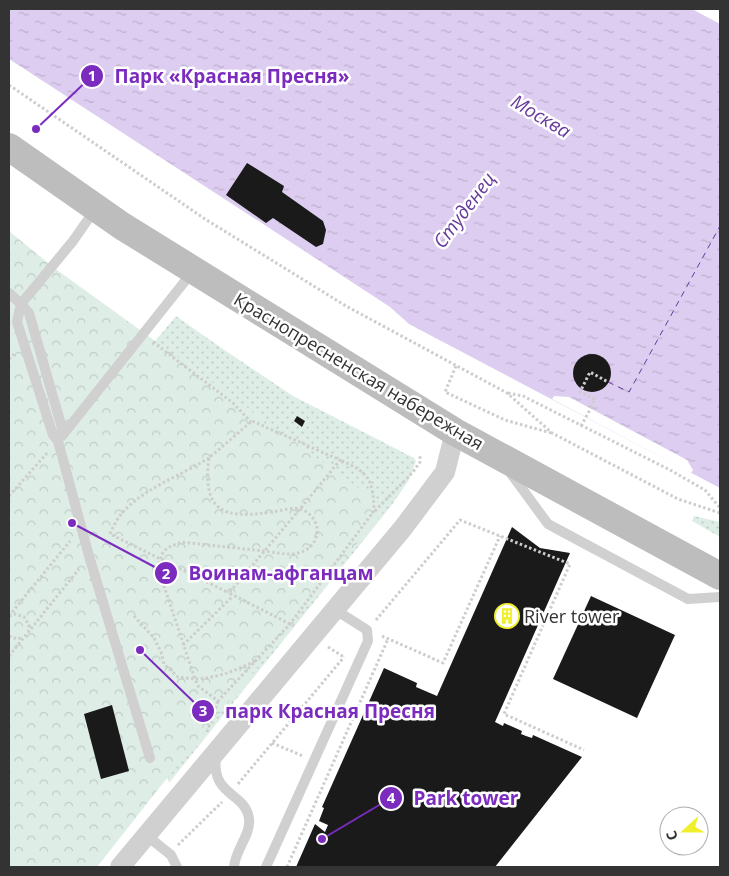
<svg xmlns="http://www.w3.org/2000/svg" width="729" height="876" font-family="'Open Sans',sans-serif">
  <defs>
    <pattern id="grass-dots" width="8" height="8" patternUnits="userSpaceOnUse" patternTransform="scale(1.25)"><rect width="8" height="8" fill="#deeee6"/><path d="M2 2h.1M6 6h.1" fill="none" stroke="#bfcdc6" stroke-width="1.8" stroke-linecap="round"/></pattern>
    <pattern id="park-crowns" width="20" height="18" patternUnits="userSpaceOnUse" patternTransform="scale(1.25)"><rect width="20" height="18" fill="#deeee6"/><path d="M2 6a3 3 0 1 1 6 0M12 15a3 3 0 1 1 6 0" fill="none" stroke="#bfcdc6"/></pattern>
    <pattern id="water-ripples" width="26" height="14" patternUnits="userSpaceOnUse" patternTransform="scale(1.25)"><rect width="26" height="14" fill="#ddcdf0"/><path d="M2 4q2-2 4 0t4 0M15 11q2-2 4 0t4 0" fill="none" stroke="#beb0ce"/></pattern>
  </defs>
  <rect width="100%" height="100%" fill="#fff"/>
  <g fill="url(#grass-dots)">
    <path d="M176,316L220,347L293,396L414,458L416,461L409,480L391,506L169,783L70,444Z"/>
    <path d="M694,516L720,522V537L692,521Z"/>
  </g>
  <path fill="url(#park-crowns)" d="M9,231L53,267L386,508L156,792L97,867H9Z"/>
  <path fill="url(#water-ripples)" d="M9,9H692L720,24V488L409,324L390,307L280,235L9,59Z"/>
  <path fill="#fff" d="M554,396L569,397L687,460L693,470L691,473L552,399Z"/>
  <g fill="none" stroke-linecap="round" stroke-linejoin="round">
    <path stroke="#663a9c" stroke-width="1" stroke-dasharray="6 5" stroke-linecap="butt" d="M608,382L629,392L720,226"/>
  </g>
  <g fill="#1a1a1a">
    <path d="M247,163L284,186L282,192L323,221L326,230L323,244L316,247L273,218L266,223L226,195Z"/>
    <circle cx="592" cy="373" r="19"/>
    <path d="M297,416L305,421L302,427L294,421Z"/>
    <path d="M512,527L540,548L570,553L495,722L503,726L504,723L522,731L521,734L526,736L532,738L533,735L582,757L495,867H296L315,824L325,832L328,825L319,821L324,808L322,807L384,668L417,683L416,687L437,696Z"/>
    <path d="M591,596L675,635L637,718L553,679Z"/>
    <path d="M112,705L129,771L101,779L84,714Z"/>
  </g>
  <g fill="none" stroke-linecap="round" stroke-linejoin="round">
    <g stroke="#cdcdcd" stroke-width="3" stroke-dasharray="2.5 2.5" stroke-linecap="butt">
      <path d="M9,85L205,219L346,306L507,393L552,433L678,499L720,513"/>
      <path d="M153,342L233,403L251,422"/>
      <path d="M9,359L14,354"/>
      <path d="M456,366L445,392L505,420L551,433"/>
      <path d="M508,393L523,396L670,470L705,490L720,508"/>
      <path d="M581,426L591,408"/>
      <path d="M209,458C180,476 144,488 122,513C117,519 113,527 110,534L229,593"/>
      <path d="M9,496L48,452"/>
      <path d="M375,511L413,472L420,462V454"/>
      <path d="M9,616L70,541"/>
      <path d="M9,616L15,614L24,617L29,625L28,630"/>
      <path d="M134,616L154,638L161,652L164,664L178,677L195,679L159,571V564L162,554L167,548L181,542L264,551C274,552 288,556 298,553C320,548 324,522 305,511C296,505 281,511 271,512C222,520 202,510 209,458L252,421L340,460C304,505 266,549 229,593L294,626"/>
      <path d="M376,620L460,520L570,564L504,714L584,750"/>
      <path d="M9,636L17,639L23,637"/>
      <path d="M382,636L443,663L500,536"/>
      <path d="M183,645L233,596"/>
      <path d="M328,647L344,657"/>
      <path d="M9,656L79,569"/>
      <path d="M255,661C235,671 217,678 195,679L198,686L218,701L290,624L374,511C373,480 370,473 340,460"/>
      <path d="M207,732L218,701"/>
      <path d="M272,743L303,756"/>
      <path d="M238,784L344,657"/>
      <path d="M178,845L222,802"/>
      <path d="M287,867L388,639"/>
    </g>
    <g stroke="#d0d0d0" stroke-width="10">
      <path d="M9,293L21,304L17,322L53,435L58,441L89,556L150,758"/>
      <path d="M62,436L193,271"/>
      <path d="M58,441L62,428L29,313L21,304L73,241L96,208"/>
      <path d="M509,471L548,524L688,599L720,597"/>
      <path d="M216,757C211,797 246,792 249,819C251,835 235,850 234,867"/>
      <path d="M146,835L171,855L177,867"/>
      <path d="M266,867L368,641L367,630L334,609"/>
    </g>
    <path stroke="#d0d0d0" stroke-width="20" d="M120,867L403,528L445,472L455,432"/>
    <path stroke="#bdbdbd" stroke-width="28" d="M9,147L122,226L455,432L720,576"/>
    <path stroke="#cdcdcd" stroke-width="3" stroke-dasharray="2.5 2.5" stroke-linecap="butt" d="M591,408L595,399L580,392L590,372L608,382"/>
  </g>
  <defs>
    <symbol id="building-ring" viewBox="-11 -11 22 22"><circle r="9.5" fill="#fff" stroke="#f0ef2e" stroke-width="1.5"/><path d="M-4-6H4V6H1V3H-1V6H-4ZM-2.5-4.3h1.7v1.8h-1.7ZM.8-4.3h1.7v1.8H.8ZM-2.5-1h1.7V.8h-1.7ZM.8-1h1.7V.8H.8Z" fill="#f0ef2e"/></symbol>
  </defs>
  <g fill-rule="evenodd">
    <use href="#building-ring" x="493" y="602" width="28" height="28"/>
  </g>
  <g text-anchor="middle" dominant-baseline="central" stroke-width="5" stroke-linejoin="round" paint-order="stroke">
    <g font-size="18" fill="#333" stroke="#fff">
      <text transform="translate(359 371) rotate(31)">Краснопресненская набережная</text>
    </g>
    <g font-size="18" fill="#333" stroke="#fff" text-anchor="start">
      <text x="524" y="616">River tower</text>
    </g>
    <g font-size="19" font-style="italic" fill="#663a9c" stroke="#fff">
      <text transform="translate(541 116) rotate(31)">Москва</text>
      <text transform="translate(464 210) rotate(-53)">Студенец</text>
    </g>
  </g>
  <path fill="none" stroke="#7b2cbf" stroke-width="2" d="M36 129L92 76M72 523L166 573M140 650L203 711M322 839L391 798"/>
  <g fill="#7b2cbf" stroke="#fff" stroke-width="2">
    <circle cx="36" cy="129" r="5"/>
    <circle cx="72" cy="523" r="5"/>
    <circle cx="140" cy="650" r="5"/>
    <circle cx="322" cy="839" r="5"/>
    <circle cx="92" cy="76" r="12"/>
    <circle cx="166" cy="573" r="12"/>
    <circle cx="203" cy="711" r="12"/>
    <circle cx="391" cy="798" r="12"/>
  </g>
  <g font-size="15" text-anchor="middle" font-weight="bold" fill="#fff">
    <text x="92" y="81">1</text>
    <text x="166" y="579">2</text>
    <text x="203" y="716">3</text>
    <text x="391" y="803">4</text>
  </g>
  <g font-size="19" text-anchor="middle" font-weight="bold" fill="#7b2cbf" stroke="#fff" stroke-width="5" stroke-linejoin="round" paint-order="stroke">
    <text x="232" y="83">Парк «Красная Пресня»</text>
    <text x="281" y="580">Воинам-афганцам</text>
    <text x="330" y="718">парк Красная Пресня</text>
    <text x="466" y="805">Park tower</text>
  </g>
  <rect width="729" height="876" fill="none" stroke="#333333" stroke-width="20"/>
  <g transform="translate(684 831) rotate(249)"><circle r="24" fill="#ffffff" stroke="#adadad"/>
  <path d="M0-4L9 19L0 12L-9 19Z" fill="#f0ef2e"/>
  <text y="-8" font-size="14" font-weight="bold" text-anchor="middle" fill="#333333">С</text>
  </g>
</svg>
